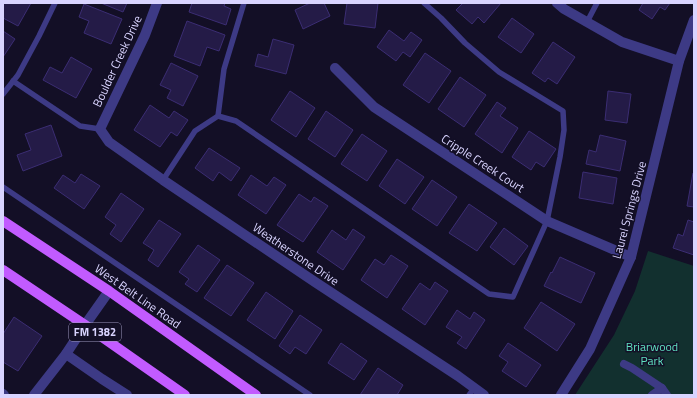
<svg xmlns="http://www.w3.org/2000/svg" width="697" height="398" font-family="'Titillium Web',sans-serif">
  <rect width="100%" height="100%" fill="#130f26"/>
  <path fill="#12302f" d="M648,251L694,266V395H575L614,335L635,291Z"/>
  <g fill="#241b47" stroke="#3b2d73">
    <path d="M3,3H31L18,26L3,18Z"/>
    <path d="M101,3H127L123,12Z"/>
    <path d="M192,3H225L224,6L231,9L226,25L189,12Z"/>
    <path d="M310,3H324L330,16L303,29L295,10Z"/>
    <path d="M347,3H378L375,28L344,24Z"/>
    <path d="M463,3H501L484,23L478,17L472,24L456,10Z"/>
    <path d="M643,3H670L665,10L660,7L652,19L639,10Z"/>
    <path d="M84,4L122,19L111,44L84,33L89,21L79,17Z"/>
    <path d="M512,18L534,34L521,53L498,37Z"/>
    <path d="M187,21L225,35L219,51L207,47L200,66L174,56Z"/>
    <path d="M389,30L404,41L411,32L422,40L410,57L403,52L396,61L377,47Z"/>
    <path d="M3,31L15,39L3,57Z"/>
    <path d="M273,39L294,45L286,74L255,66L258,54L268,57Z"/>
    <path d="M553,42L575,57L557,84L548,78L545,82L532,73Z"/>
    <path d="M425,53L451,71L429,103L403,85Z"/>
    <path d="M71,57L92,69L76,98L43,80L50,67L62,73Z"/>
    <path d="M171,63L198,76L183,106L167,98L171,90L160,85Z"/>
    <path d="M460,77L486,95L464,127L438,109Z"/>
    <path d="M290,91L315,108L296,137L271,120Z"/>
    <path d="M608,91L631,94L627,123L605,120Z"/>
    <path d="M497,102L506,108L500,116L518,128L502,153L475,134Z"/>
    <path d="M150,105L169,118L174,111L188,120L177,136L171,132L160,147L134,130Z"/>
    <path d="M326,111L353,130L335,157L308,139Z"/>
    <path d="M51,125L62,156L23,171L17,155L31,150L25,134Z"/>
    <path d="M529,131L556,149L544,167L536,162L531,170L512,157Z"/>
    <path d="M362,134L387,151L367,181L341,164Z"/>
    <path d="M600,135L626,141L620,171L586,164L589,150L596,152Z"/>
    <path d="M209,148L240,168L231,181L219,172L213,181L195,168Z"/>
    <path d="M397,159L424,177L405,204L379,186Z"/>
    <path d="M583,172L617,178L613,204L579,198Z"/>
    <path d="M693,173L694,174V207L687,206Z"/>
    <path d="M81,174L100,186L84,209L54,188L63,175L75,183Z"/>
    <path d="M251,175L267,186L274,177L286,185L266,214L238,195Z"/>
    <path d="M432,180L457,197L437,226L412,209Z"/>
    <path d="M121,193L144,209L121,242L110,234L116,225L105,217Z"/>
    <path d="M299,194L311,202L314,197L328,206L303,242L277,225Z"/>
    <path d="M469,204L497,223L477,251L449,233Z"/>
    <path d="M159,220L181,234L158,267L148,260L154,250L143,243Z"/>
    <path d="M688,220L694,222V255L673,248L678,234L683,236Z"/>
    <path d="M504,228L528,246L514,265L490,247Z"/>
    <path d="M353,229L365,237L343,270L317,252L332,230L346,240Z"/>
    <path d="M198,245L220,260L197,292L185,284L189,279L179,272Z"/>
    <path d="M391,255L408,266L387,298L361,280L375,259L384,265Z"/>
    <path d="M560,257L595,273L581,303L544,286L551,272L552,273Z"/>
    <path d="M227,265L254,283L231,316L204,298Z"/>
    <path d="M435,282L448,291L425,325L402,309L420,283L430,290Z"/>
    <path d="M266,292L293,311L275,339L247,320Z"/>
    <path d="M541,302L575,324L557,351L524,328Z"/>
    <path d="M457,310L470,319L474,312L485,320L466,349L457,343L462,337L446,327Z"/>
    <path d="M300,315L322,330L306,354L295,347L290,354L279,346Z"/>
    <path d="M14,317L42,336L18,371L3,362V334Z"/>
    <path d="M341,343L367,361L354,380L328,363Z"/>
    <path d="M508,343L541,365L526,387L502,371L508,362L499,356Z"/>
    <path d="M378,368L403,385L397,395H360Z"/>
  </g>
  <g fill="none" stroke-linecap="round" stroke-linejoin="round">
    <g stroke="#3d3a85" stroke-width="5.5">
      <path d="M587,22L597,3"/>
      <path d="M13,81L80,126L100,129"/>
      <path d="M3,94L18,75L39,36L55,3"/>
      <path d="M218,116L236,121L489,294L513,297L547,221L560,157L564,130L563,111L499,72L465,43L441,18L424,3"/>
      <path d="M163,180L195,131L218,116L224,69L244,3"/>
      <path d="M3,187L310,395"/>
      <path d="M469,395L474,388"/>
    </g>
    <g stroke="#3d3a85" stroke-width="8">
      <path d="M624,364L632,368L662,388L667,395"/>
      <path d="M652,395L662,388"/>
    </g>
    <g stroke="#3d3a85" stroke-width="10">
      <path d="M157,3L145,35L100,129L109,142L163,180L315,282L458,376L484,395"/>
      <path d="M557,3L564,9L622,42L679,61"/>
      <path d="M335,68L374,107L547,221L631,257"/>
      <path d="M66,354L102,379L127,395"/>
      <path d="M3,394L4,395"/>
      <path d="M34,395L66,354L85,325L109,291"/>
    </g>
    <path stroke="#3d3a85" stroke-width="10" d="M561,395L590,349L631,257L679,61L694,20"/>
    <g stroke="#c25bff" stroke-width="10">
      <path d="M3,221L109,291L256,395"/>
      <path d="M3,270L85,325L185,395"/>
    </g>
  </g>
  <g text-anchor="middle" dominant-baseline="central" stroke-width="3" stroke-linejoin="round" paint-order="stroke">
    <rect fill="#130f26" stroke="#9e99be" stroke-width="1" x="69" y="323" width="52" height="18" rx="3"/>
    <g font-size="11" font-weight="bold" fill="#d9d4ff">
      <text x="95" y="332">FM 1382</text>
    </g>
    <g font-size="12" fill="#d9d4ff" stroke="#130f26">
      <text transform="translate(117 61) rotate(-65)">Boulder Creek Drive</text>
      <text transform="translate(483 163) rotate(33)">Cripple Creek Court</text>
      <text transform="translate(629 210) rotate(-75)">Laurel Springs Drive</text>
      <text transform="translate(296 254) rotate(34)">Weatherstone Drive</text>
      <text transform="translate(138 296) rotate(35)">West Belt Line Road</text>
    </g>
    <g font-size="12" fill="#5fe0c0" stroke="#130f26">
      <text x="652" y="346">Briarwood<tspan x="652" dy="14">Park</tspan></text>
    </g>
  </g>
  <rect width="697" height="398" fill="none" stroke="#d9d4ff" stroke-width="8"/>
</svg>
